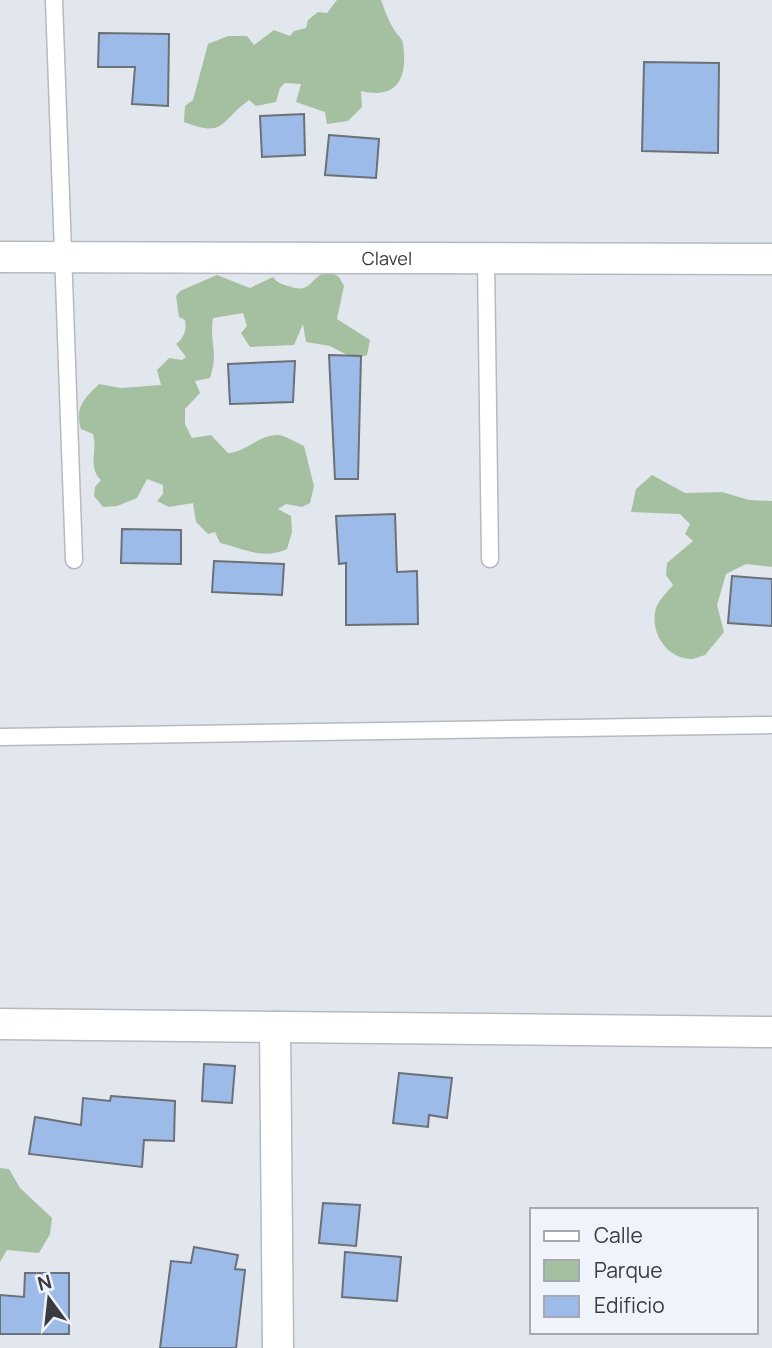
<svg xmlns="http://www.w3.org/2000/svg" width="772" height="1348" font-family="Manrope,sans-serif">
  <rect width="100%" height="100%" fill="#e2e7ee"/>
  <g fill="#a5c0a0">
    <path d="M337,0H381C386,13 389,24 398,35C400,37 403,41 403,44C408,77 398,100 361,91L362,107L348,121L327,124L325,112L296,102L301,84L285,83L280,88L276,102L256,106L249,100C219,122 225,138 184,122L185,106L193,100L208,44L228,36H247L254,45L274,30L290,36L294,31L306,28L308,20L318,12L327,13Z"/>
    <path d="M329,271L339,277L344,286L337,319L370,340L367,355L355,359L330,346L306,342L303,324L294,345L250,347L241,333L247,326L243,313L213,318C209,343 219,351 210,378L195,381L200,393L185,409V424L192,438L211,435L228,453C246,452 259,435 277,435C285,435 297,443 304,446L314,486L310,503L302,507L286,504L278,509L291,516L292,532L287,549C263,560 245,549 220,543L215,532L208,534L196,522L193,503L169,507L157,501L163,494V485L147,479L137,498L117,506L103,507L94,496L95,487L101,480C87,467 98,450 93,434L81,429C74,407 85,398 99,384L121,388L161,385L157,370L169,358L182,360L186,357L176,344C184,338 187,329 185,320L179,317L176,296L180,291L217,275L250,288L273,277C278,283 281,284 288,286C313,295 308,277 329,271Z"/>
    <path d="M652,475L685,493L722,492L749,500L772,501V567L746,564L726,574L717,605L724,632L705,655L693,659C667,660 649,632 656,608C659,600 668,591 673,585L666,575L667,563L693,541L685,534L690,524L680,514L631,512L636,489Z"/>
    <path d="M0,1168L9,1169L20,1188L52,1218L50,1234L39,1253L7,1250L0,1262Z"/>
  </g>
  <g fill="#9dbbe8" stroke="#6c7077" stroke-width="2">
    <path d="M99,33L169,34L168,106L132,104L135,67H98Z"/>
    <path d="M644,62L719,63L718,153L642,151Z"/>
    <path d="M304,114L305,155L262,157L260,116Z"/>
    <path d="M329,135L379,139L376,178L325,175Z"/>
    <path d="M329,355L361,356L358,479H335Z"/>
    <path d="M295,361L293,402L230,404L228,364Z"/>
    <path d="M395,514L397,572L417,571L418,624L346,625V563L339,564L336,516Z"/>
    <path d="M122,529L181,530V564L121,563Z"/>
    <path d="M214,561L284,564L282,595L212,592Z"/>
    <path d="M732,576L772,579V626L728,623Z"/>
    <path d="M204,1064L235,1066L232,1103L202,1101Z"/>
    <path d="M399,1073L452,1078L447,1118L429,1115L428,1127L393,1123Z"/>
    <path d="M111,1096L175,1101L174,1141L144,1140L142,1167L29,1154L35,1117L81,1125L83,1098L110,1101Z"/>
    <path d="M323,1203L360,1205L356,1246L319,1243Z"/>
    <path d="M194,1247L238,1255L235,1269L245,1270L236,1348H160L171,1261L191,1263Z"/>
    <path d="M345,1252L401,1257L397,1301L342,1297Z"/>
    <path d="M25,1273H69V1334H0V1295L24,1297Z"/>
  </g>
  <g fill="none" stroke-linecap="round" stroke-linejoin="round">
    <defs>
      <g id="lane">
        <path d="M54,0L74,560"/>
        <path d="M486,258L490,559"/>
        <path d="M0,737L772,725"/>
      </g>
      <g id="street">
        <path id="s1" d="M0,257L772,259"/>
        <path d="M0,1024L772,1032"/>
        <path d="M275,1027L278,1348"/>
      </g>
    </defs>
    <use href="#lane" stroke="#b5bac1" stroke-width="19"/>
    <use href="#street" stroke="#b5bac1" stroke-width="33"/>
    <use href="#lane" stroke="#fff" stroke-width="16"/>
    <use href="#street" stroke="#fff" stroke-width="30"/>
  </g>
  <g text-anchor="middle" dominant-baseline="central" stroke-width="5" stroke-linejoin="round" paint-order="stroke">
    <g font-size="18" fill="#393b3e" stroke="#eff4fc">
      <text stroke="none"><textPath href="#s1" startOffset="387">Clavel</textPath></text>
    </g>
  </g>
  <rect x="530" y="1208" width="228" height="126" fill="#eff4fc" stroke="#a6aab0" stroke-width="2"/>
  <rect x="544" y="1231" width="35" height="10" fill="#ffffff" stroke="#a6aab0" stroke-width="2"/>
  <text x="594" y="1243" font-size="21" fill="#393b3e">Calle</text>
  <rect x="544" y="1260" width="35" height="21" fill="#a5c0a0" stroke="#a6aab0" stroke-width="2"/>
  <text x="594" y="1278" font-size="21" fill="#393b3e">Parque</text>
  <rect x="544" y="1296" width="35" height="21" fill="#9dbbe8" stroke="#a6aab0" stroke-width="2"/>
  <text x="594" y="1313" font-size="21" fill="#393b3e">Edificio</text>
  <g transform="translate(49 1299) rotate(345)" stroke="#eff4fc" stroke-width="5" paint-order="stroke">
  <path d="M0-5L12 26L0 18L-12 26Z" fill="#393b3e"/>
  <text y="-10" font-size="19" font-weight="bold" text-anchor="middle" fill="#393b3e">N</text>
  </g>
</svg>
